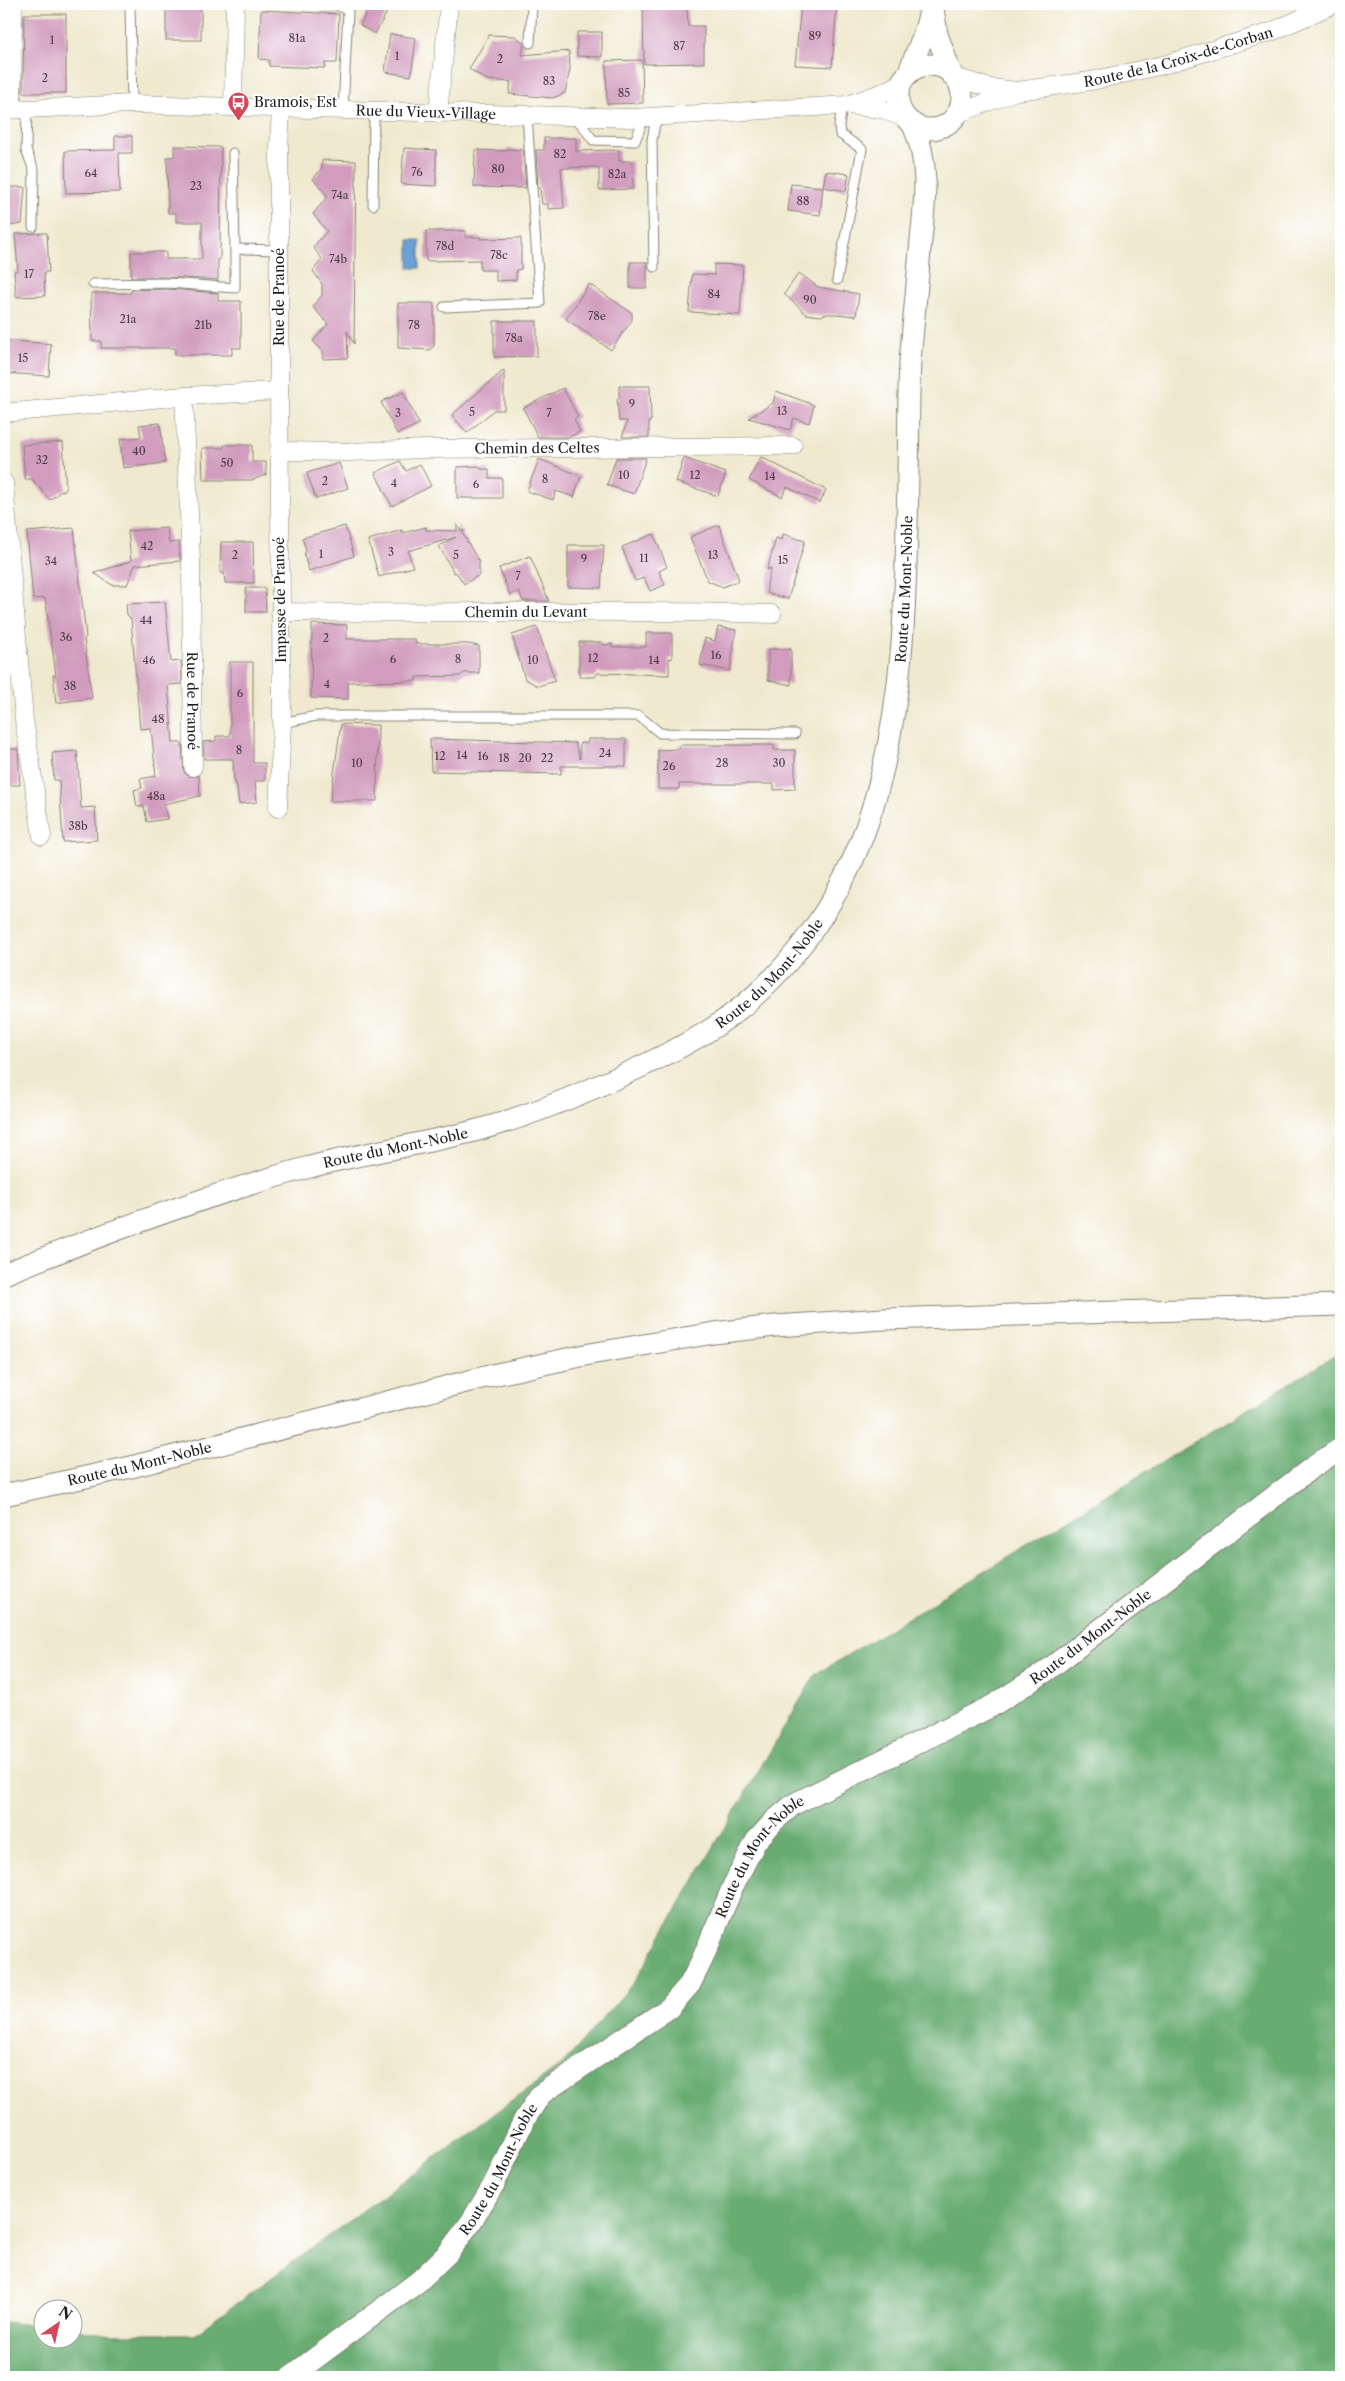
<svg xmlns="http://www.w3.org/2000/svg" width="1345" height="2381" font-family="'Libre Caslon Text',serif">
  <rect width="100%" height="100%" fill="#fff"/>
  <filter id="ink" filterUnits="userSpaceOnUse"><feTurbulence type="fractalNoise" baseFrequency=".02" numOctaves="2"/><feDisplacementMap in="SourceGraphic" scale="10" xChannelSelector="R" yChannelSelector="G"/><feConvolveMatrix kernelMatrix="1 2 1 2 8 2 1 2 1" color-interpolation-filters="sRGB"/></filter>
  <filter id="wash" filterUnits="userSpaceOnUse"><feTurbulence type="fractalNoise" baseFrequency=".0096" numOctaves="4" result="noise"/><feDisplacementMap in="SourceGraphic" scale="20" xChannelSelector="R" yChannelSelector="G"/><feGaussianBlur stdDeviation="1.12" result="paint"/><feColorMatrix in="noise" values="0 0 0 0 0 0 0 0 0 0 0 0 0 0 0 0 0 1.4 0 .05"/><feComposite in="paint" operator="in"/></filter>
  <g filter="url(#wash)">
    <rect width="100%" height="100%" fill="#f0e9cf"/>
    <path fill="#68ac71" stroke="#426446" d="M1341,1352V2377H4V2322L42,2326V2338H72L73,2329L113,2334H195L565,2062L635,1981L815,1675Z"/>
    <rect fill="#6aa2d8" stroke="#435f7a" x="409" y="240" width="11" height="28"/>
    <g id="blocks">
      <g fill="#d19cbe">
        <rect x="166" y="4" width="35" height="36"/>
        <path d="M371,4L387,12L375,34L360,25Z"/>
        <path d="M801,4H837L832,67L795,65Z"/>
        <path d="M687,8L688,26H704V63L644,64L643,9Z"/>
        <path d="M261,10L339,14L337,63H325V68L269,66V60L259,59Z"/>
        <path d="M24,14H66V93H23Z"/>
        <path d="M577,32H602V57L577,56Z"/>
        <path d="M390,34L416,38L411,76L385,72Z"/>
        <path d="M489,35L515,36L524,43L522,55L569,51L570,69L565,93L553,98L509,94L511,82L487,80L469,69Z"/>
        <path d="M642,60L643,103L607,104L606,61Z"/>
        <path d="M115,136H132V153H119L120,192L66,193L65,151L115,150Z"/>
        <path d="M544,138H576V151L619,150V161H632L633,189L599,190V167L561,168L564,208L548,209V204H542L540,188H538L536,150H544Z"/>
        <path d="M174,146L221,147L220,260L218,259V280L168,277H131V252H166V259H202V222H176V213H168L167,157H174Z"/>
        <path d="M404,148L436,150V186L401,184Z"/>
        <path d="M507,149L523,150L526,188L474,187L475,150L506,151Z"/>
        <path d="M322,160L356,161L354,344L347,331L348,358L323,359V351L313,341L328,324L313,307L322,295V284L313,271L322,259L313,247L327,231L313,214L328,196L313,179L322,168Z"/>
        <path d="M826,171L849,174L846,191L823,187Z"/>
        <path d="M791,184L823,187L820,215L788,211Z"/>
        <path d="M4,187H25L22,224L4,227Z"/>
        <path d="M426,231H466V237H481L480,239L521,238V269L516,270V280L496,281V270H480V260L426,261Z"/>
        <path d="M47,233L49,272H44L45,296L16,297L14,271L18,270L15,234Z"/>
        <rect x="630" y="262" width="17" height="26"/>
        <path d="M714,264L743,265L740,315L689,312L692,274L714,275Z"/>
        <path d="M799,273L818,287L859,294L856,316L836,314H825L821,316L806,314L784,294Z"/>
        <path d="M589,284L632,313V320L611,350L566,319Z"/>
        <path d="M168,289L218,293V301H241V348H232V355H175V348H101V341H92L91,293H131V290Z"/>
        <path d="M398,303H434V346L429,350L398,348Z"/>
        <path d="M494,321H537V356L494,357Z"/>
        <path d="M4,340L51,344L49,376L4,373Z"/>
        <path d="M504,370V410H494L467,433L452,415Z"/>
        <path d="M619,386H650L651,421H649V437H622L627,421H619L617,400L619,398Z"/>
        <path d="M563,388L578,417L574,419L580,432L569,437H538L523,408Z"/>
        <path d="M776,391L814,405L809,423L794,418L790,430L749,418L773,403Z"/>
        <path d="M403,392L419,424L397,434L381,402Z"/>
        <path d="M160,423L165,463L123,468L120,439L141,437L139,425Z"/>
        <path d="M63,442L66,490L61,491L50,500L32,479H25L22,445Z"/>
        <path d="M224,445H252V462H266V475L252,480H203L202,448H224Z"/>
        <path d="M761,457L826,490L820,503L787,487L782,497L749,480Z"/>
        <path d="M616,458H646L634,494L607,485Z"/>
        <path d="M684,458L726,473L718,496L676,482Z"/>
        <path d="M539,459L581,476L574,497L556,491L553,500L527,491Z"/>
        <path d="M400,461L406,471L420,464L431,486L392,506L375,473Z"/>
        <path d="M339,463L348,488L316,499L307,473Z"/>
        <path d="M479,466L481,469H489V478H502V498H457V467Z"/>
        <path d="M457,524L461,531H464L463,534L479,562V575L464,584L456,572L454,573L439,546L456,537L408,551L413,567L379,577L368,540L402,530L403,533L426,527V530L457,531Z"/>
        <path d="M719,525L739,580L723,587L708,581L690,537Z"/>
        <path d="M345,526L354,556L309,571L304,555L306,550L302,538Z"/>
        <path d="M74,528L86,637L84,639L92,698L56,703L53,675H56L45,598L33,599L27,532Z"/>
        <path d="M167,528L169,543L179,542L180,561L135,565L127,585H112L94,573L131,561L128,531Z"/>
        <path d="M654,534L667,567L659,571L665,585L650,591L644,578L635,581L622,547Z"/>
        <path d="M783,534L805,541L788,599L767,593V584L771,568L767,570L776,538L782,540Z"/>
        <path d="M221,542H253L254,583H225L224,573H220Z"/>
        <path d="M568,545H604L601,588L568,587Z"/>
        <path d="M530,556L549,601H523L519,591L510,595L499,568Z"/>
        <path d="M246,588H265L266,612H246Z"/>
        <path d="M165,602L171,662L181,661L182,684L168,685L173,743H182L184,772L188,776H199L200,796L164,804L167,819L147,822L144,806L137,807L134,790L142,788L140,779L156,776L151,728L140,729L131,619L127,615L126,604Z"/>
        <path d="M312,624L347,625V639H415L416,644H468L479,646V673H464L460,676L416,677V681L348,682V699L311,698Z"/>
        <path d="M537,627L555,681L538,686L525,679L512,635Z"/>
        <path d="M718,627L736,630L730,671L700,665L705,638L715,641Z"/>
        <path d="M646,633H672V659L669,658V675L598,673L595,677H579V642H601L603,645L612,644V647H646Z"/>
        <path d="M768,649H791V685L768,680Z"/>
        <path d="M230,662H253V763H265V781H255L257,802L239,804L236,782H234L233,759H204L203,742L216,741V736H230Z"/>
        <path d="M341,724L378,725L377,801H330Z"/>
        <path d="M430,739L575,743L580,759V743H588V739H626V766H561V774L431,771Z"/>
        <path d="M679,745H774V750H795V789L774,790V784H679V789H658V750L679,749Z"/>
        <path d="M4,749H18L20,785H4Z"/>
        <path d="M77,751L81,808L95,807L97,840L63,842L59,780H54L52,753Z"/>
      </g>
    </g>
  </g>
  <g filter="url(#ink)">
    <use href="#blocks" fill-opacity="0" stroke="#868276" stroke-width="1"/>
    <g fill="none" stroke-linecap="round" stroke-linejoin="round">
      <defs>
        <g id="service">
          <path d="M130,4L132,104"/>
          <path d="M336,4L348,11L343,110"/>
          <path d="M530,43L532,4"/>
          <path d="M27,108L26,150L34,170L33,227"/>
          <path d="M576,117L593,140L635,141L644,118"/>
          <path d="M233,153L235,249"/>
          <path d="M373,205L374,111"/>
          <path d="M654,267L652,140L656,118"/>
          <path d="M837,280L862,149L840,134L839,126L842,106"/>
          <path d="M93,284L168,283L235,288V249L279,250"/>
          <path d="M444,307L540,303L527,116"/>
          <path d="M282,723L316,716H639L660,733L795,734"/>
        </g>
        <g id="minor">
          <path id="s1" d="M955,77L990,88L1017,91L1091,81L1163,65L1271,32L1334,4"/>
          <path d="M853,103L884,92L902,82"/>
          <path d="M233,107L235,5"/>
          <path d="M12,109L13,4"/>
          <path id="s2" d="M4,110L132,104L632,118L848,105L882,109L905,118"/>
          <path d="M438,113L449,4"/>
          <path d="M957,114L1014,92"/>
          <path id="s3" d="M184,396L191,560L193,767"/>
          <path d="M4,413L184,396L279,391"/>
          <path id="s4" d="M279,451L349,452L426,449L793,446"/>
          <path d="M4,483L24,720L42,836"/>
          <path id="s5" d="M280,612C444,614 608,609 772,614"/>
          <path d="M278,808L282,723L279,391V150L281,108"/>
        </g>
        <g id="tertiary">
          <path d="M933,9L937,34L951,74"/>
          <circle cx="930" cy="97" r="32"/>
          <path d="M908,74L924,34L932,4"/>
          <path id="s6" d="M4,1274C102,1234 203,1196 306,1168C361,1153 419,1145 474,1131C516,1120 557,1104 596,1087C633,1071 670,1054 705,1033C785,984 845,898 872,809C906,700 906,587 908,475C909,438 908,400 910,362C913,325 917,288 920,250C924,207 932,164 912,123"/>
          <path id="s7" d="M4,1495L131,1467L497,1374L590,1354L714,1333L775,1326L884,1319L1341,1305"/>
          <path id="s8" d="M290,2377L419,2281L448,2253L471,2222L494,2184L524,2120L541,2094L669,2008L690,1984L702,1960L733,1886L756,1841L774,1821L794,1804L992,1706L1045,1672L1310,1469L1341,1448"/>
        </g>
      </defs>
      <use href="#service" stroke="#868276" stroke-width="11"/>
      <use href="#minor" stroke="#868276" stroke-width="19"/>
      <use href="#tertiary" stroke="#868276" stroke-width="23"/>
      <use href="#service" stroke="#fff" stroke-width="9"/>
      <use href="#minor" stroke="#fff" stroke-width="18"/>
      <use href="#tertiary" stroke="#fff" stroke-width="21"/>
    </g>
  </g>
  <defs>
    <symbol id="bus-pin" viewBox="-11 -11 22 30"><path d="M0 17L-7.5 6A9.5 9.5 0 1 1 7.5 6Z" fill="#d1495b" stroke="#fff"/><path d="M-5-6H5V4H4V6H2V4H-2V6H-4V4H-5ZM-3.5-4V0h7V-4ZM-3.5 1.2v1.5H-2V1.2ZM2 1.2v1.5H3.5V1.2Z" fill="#fff"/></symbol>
  </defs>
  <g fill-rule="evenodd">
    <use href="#bus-pin" x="226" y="90" width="25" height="34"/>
  </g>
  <g text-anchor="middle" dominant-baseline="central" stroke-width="4" stroke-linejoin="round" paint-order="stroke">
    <g font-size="11" fill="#493c44">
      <text x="815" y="36">89</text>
      <text x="297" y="38">81a</text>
      <text x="52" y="40">1</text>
      <text x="679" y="46">87</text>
      <text x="397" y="56">1</text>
      <text x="500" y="59">2</text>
      <text x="45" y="78">2</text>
      <text x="549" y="81">83</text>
      <text x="624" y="93">85</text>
      <text x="560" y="154">82</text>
      <text x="498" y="169">80</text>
      <text x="417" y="172">76</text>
      <text x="91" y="173">64</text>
      <text x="617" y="174">82a</text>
      <text x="196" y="186">23</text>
      <text x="340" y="195">74a</text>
      <text x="803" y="201">88</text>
      <text x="445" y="246">78d</text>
      <text x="499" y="255">78c</text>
      <text x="338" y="259">74b</text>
      <text x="29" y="274">17</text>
      <text x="714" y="294">84</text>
      <text x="810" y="300">90</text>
      <text x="597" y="316">78e</text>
      <text x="128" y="319">21a</text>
      <text x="203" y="325">21b</text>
      <text x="414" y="325">78</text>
      <text x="514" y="338">78a</text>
      <text x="23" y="358">15</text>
      <text x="632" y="404">9</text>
      <text x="782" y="411">13</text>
      <text x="472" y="412">5</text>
      <text x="398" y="413">3</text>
      <text x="549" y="413">7</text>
      <text x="139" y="451">40</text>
      <text x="42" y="460">32</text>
      <text x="227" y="463">50</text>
      <text x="624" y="475">10</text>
      <text x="695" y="475">12</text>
      <text x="770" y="476">14</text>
      <text x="545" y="479">8</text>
      <text x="325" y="481">2</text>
      <text x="394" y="483">4</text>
      <text x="476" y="484">6</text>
      <text x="147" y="546">42</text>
      <text x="391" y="552">3</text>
      <text x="321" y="554">1</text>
      <text x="235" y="555">2</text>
      <text x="456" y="555">5</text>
      <text x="713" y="555">13</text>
      <text x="644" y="558">11</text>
      <text x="584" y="559">9</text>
      <text x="783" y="560">15</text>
      <text x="51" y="561">34</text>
      <text x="518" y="576">7</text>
      <text x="146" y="620">44</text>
      <text x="66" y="637">36</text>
      <text x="326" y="638">2</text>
      <text x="716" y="655">16</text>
      <text x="593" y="658">12</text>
      <text x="393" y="659">6</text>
      <text x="458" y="659">8</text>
      <text x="149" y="660">46</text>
      <text x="533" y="660">10</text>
      <text x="654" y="660">14</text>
      <text x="327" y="684">4</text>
      <text x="70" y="686">38</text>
      <text x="240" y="693">6</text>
      <text x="158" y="719">48</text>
      <text x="239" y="750">8</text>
      <text x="605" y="753">24</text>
      <text x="462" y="755">14</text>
      <text x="440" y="756">12</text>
      <text x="483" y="756">16</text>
      <text x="504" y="758">18</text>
      <text x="525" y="758">20</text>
      <text x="547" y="758">22</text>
      <text x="357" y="763">10</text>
      <text x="722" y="763">28</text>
      <text x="779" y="763">30</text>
      <text x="669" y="766">26</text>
      <text x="156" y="796">48a</text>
      <text x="78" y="826">38b</text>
    </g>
    <g font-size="14" fill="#1c1c1c" stroke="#fff">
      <text stroke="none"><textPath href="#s1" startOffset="229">Route de la Croix-de-Corban</textPath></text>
      <text stroke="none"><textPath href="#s2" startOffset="422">Rue du Vieux-Village</textPath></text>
      <text transform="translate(279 297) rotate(-90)">Rue de Pranoé</text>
      <text stroke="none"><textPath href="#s4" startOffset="258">Chemin des Celtes</textPath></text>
      <text stroke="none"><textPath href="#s6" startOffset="1252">Route du Mont-Noble</textPath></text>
      <text transform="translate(280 600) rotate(-91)">Impasse de Pranoé</text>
      <text stroke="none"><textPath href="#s5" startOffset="246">Chemin du Levant</textPath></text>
      <text stroke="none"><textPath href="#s3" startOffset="305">Rue de Pranoé</textPath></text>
      <text stroke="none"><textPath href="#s6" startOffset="832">Route du Mont-Noble</textPath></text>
      <text stroke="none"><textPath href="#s6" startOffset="412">Route du Mont-Noble</textPath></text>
      <text stroke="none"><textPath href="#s7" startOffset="139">Route du Mont-Noble</textPath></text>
      <text stroke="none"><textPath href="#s8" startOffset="1124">Route du Mont-Noble</textPath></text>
      <text stroke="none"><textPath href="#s8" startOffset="719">Route du Mont-Noble</textPath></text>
      <text stroke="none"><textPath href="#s8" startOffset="299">Route du Mont-Noble</textPath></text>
    </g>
    <g font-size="14" fill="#1c1c1c" stroke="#fff" text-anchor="start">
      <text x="254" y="102">Bramois, Est</text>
    </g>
  </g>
  <rect width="1345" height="2381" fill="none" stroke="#fff" stroke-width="20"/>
  <g transform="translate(58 2324) rotate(34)"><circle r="24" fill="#ffffff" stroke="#a4a4a4"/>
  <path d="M0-4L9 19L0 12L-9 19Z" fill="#d1495b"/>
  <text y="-8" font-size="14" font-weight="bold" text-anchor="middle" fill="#1c1c1c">N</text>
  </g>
</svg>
